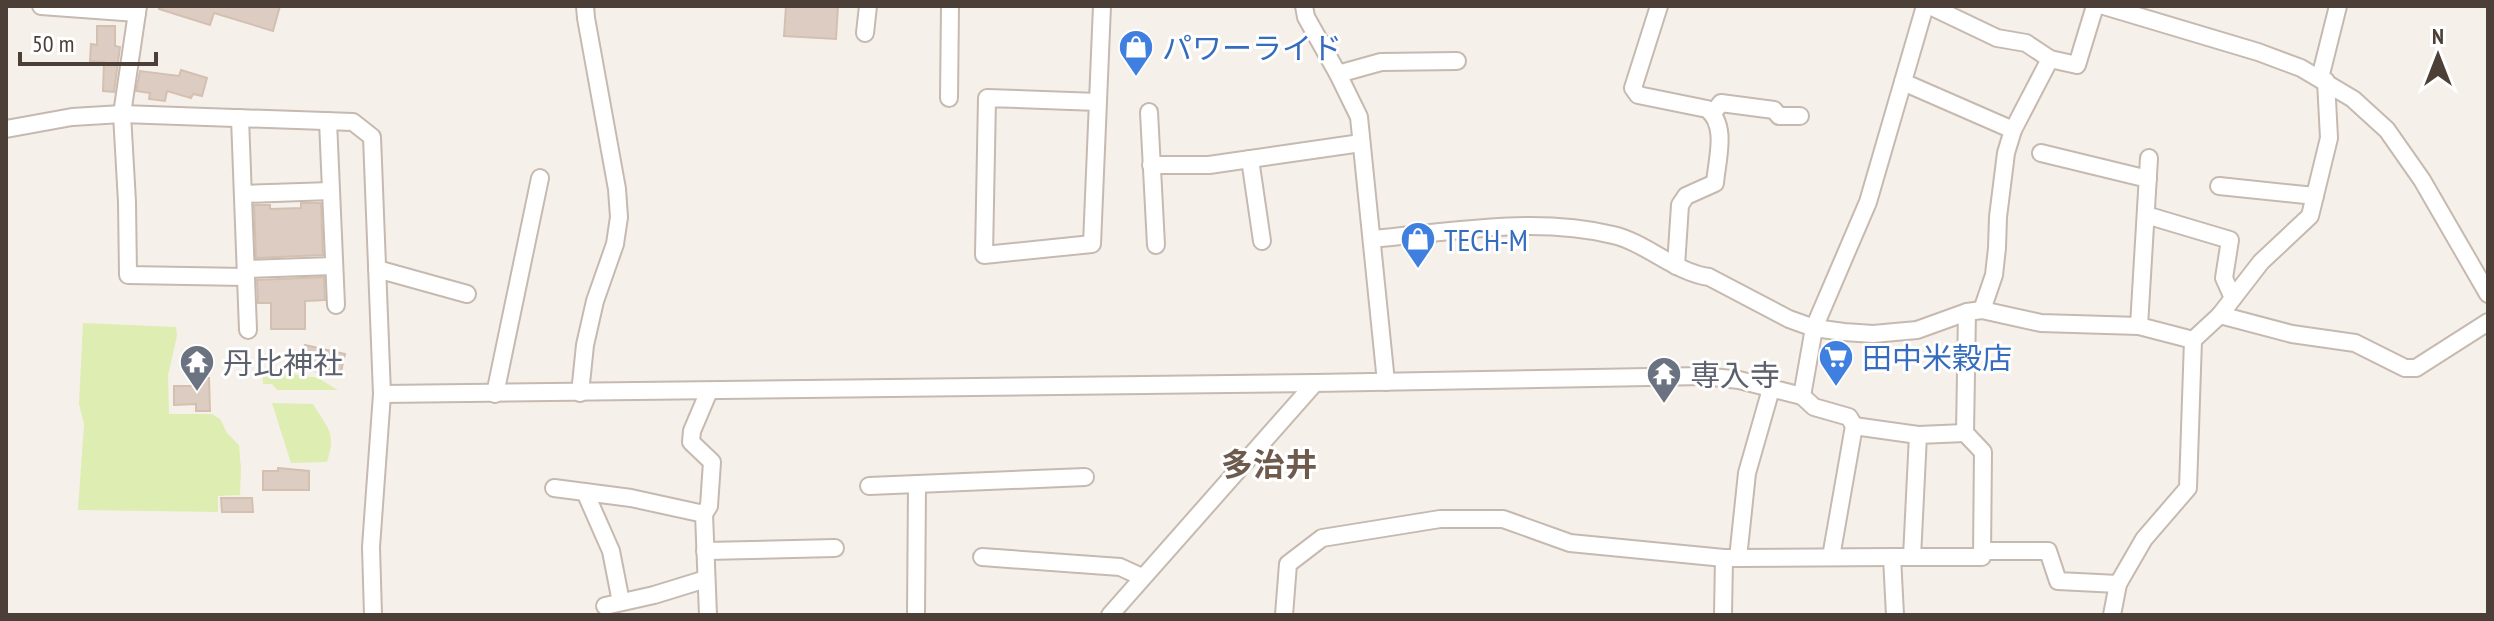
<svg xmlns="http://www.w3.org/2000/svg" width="2494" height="621" font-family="'PT Sans Narrow','Noto Sans JP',sans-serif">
  <rect width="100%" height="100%" fill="#f6f0ea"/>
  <g fill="#deedb1">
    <path d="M83,323L176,327L177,336L168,375L169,414H212L220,419L227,433L239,445L241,469L240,495L218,496V512L78,510L84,424L79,404Z"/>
    <path d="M267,370L318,378L338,390H277L272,384H263V375Z"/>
    <path d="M272,403L313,404C327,428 337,432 327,462L291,463Z"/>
  </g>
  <g fill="#dcccc2" stroke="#d4c0b1" stroke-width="2">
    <path d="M159,6H280L273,31L214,13L210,25L159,9Z"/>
    <path d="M786,6H838L836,39L784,36Z"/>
    <path d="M97,26H115V46L120,47L114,92L103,91L104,62L90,61L91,44L97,45Z"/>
    <path d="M181,70L207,78L202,96L193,94L191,98L167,91L165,101L149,99L150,93L136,91L140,71L179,76Z"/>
    <path d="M301,203H321L323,255L256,258L254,205H270V209L301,208Z"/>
    <path d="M324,277L325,300L305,301V329H271V303H258L257,280Z"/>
    <path d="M305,345L345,354L340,376L300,368Z"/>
    <path d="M195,378H209L210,411H196V404L174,405V386H195Z"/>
    <path d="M278,468L309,471V490H263V471H278Z"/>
    <path d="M221,498H252L253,512H222Z"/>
  </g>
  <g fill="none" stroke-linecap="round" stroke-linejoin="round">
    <defs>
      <g id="street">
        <path d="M41,6L137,13"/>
        <path d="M138,6L122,114L127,202L128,275L246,277"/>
        <path d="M1304,6L1306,17L1338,74L1359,117L1386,382"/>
        <path d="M1659,6L1633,88L1638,95L1707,109C1728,125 1717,159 1715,183L1686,196L1680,205L1676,266"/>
        <path d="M1930,6L1997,38L2026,43L2050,59L2013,130L2006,153L1998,217L1997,248L1994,275L1982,310"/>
        <path d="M2104,6L2258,52L2301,68L2353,99L2387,130L2422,180L2488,294"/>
        <path d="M865,33L868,6"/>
        <path d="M2050,59L2077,65L2095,6"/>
        <path d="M1338,74L1381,62L1457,61"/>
        <path d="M2320,78L2338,6"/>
        <path d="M1903,82L2013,130"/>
        <path d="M949,98L950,6"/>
        <path d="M1098,102L987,98L984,255L1092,244L1102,6"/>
        <path d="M1149,112L1156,245"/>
        <path d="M1713,113L1721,103L1774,110L1779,116H1800"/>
        <path d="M240,118L248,330"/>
        <path d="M328,121L336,305"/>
        <path d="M6,129L72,117L122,114L353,122L372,137L382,394L371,547L373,615"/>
        <path d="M2041,153L2148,179"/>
        <path d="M1250,159L1262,241"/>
        <path d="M1151,165H1209L1361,143"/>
        <path d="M2219,186L2315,196"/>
        <path d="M243,194L331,191"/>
        <path d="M2146,215L2230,240L2224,278L2233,298"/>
        <path d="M1372,239C1451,232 1535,216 1613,235C1647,243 1674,272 1709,277L1789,319L1814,328L1844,332L1873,334L1917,330L1967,312L1982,310L2041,323L2139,326L2193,340"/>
        <path d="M246,269L333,266"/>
        <path d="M377,269L467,294"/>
        <path d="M2220,315L2292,334L2355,343L2405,368H2416L2488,322"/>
        <path d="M2139,326L2149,158"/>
        <path d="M580,393L585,345L595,301L615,244L619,217L617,189L586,18L585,6"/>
        <path d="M382,394L1315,383L1704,376L1739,380L1802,396L1814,328L1868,202L1925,6"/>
        <path d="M495,394L540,178"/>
        <path d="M1802,396L1814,407L1849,417L1854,426L1831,557"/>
        <path d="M1854,426L1918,435"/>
        <path d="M869,486L1085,477"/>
        <path d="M554,488L631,498L704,514L708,615"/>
        <path d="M585,492L611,551L621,602"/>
        <path d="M704,514L709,506L712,462L691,442L692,431L709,391"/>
        <path d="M705,551L835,548"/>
        <path d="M1982,551H2048L2058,581L2118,584"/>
        <path d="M982,557L1120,567L1142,577"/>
        <path d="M1912,557L1918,435L1965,433"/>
        <path d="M1738,558L1892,557"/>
        <path d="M605,606L654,595L706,579"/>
        <path d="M916,615L917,486"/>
        <path d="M1110,615L1315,383"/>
        <path d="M1284,615L1288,564L1322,538L1440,519H1503L1570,543L1724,558"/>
        <path d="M1723,615L1724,558H1738L1747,473L1771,389"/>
        <path d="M1895,615L1892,557H1982L1983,452L1965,433L1967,312"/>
        <path d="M2112,615L2118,584L2144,539L2188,488L2193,340L2220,315L2261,262L2310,216L2329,138L2326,81"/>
      </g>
    </defs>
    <use href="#street" stroke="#c6b9af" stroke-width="20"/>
    <use href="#street" stroke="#fff" stroke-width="16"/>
  </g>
  <defs>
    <symbol id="shop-pin" viewBox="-11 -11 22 30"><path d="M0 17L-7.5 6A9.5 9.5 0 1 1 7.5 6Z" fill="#3f7fe0" stroke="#fff"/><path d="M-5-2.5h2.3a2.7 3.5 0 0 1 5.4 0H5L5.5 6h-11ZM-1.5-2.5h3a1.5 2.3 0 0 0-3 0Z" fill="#fff"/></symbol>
    <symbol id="supermarket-pin" viewBox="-11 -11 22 30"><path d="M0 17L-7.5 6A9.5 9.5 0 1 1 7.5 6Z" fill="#3f7fe0" stroke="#fff"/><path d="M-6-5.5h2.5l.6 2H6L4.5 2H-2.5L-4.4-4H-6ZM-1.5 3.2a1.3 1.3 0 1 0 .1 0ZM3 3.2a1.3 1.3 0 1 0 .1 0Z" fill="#fff"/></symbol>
    <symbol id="temple-pin" viewBox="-11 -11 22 30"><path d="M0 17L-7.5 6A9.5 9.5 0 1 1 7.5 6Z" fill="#6b7280" stroke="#fff"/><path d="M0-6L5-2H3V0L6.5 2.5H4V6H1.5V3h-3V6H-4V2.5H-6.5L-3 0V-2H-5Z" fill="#fff"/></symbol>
  </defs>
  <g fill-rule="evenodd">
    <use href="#shop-pin" x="1116" y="27" width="40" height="54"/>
    <use href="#shop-pin" x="1398" y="219" width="40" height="54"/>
    <use href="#supermarket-pin" x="1816" y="337" width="40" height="54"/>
    <use href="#temple-pin" x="177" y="342" width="40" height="54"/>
    <use href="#temple-pin" x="1644" y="354" width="40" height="54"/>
  </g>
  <g text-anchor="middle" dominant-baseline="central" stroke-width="6" stroke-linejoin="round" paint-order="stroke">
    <g font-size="30" fill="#366cbe" stroke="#fff" text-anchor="start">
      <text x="1162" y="47">パワーライド</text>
      <text x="1444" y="239">TECH-M</text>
      <text x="1862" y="357">田中米穀店</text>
    </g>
    <g font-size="30" fill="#5b616d" stroke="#fff" text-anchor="start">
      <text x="223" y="362">丹比神社</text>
      <text x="1690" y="374">専入寺</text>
    </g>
    <g font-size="32" font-weight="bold" fill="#6f5b4e" stroke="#fff">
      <text x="1269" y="464">多治井</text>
    </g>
  </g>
  <rect width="2494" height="621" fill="none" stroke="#4b3f37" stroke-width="16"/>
  <g transform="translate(2438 56)" stroke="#ffffff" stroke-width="6" paint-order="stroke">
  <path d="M0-6L14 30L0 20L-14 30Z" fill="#4b3f37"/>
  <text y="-12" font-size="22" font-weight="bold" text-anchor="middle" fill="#4b3f37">N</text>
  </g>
  <path d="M20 52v12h136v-12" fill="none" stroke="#4b3f37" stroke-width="4"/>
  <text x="32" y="52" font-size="24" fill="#4b3f37" stroke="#ffffff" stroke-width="6" paint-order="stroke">50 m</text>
</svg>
